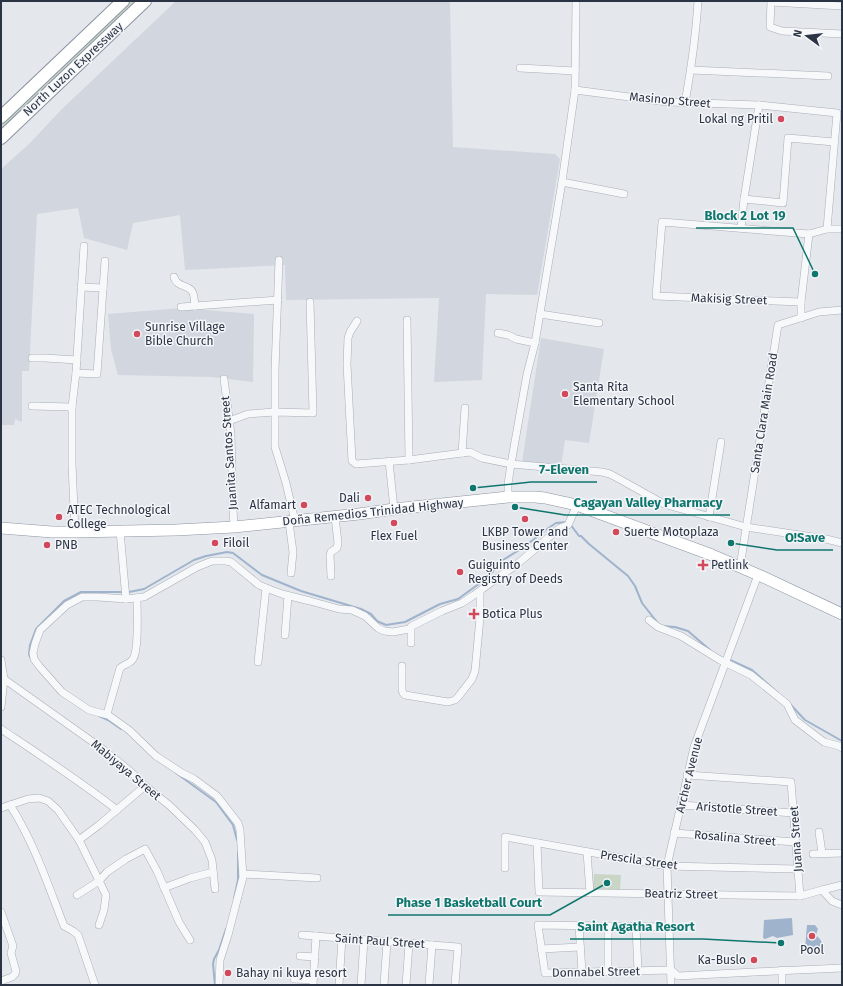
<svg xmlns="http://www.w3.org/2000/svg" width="843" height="986" font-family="'Fira Sans',sans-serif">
  <rect width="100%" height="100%" fill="#e4e7ec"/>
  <g fill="#d2d6de">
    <path d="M176,1H450L453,147L555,154L560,159L537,295L486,294L482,380L434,382L439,298L286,300L285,265L185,270L180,215L133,223L127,250L84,238L78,208L37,214L29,371H22V422L15,419L14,425H1V169L29,144L62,109Z"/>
    <path d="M182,308L254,314L253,382L212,377L118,375L111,349L108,314Z"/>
    <path d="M541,338L604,349L589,443L565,440L561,466L522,462Z"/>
  </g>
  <g fill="#c9d6c5">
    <path d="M126,1H137L1,129V119Z"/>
    <path d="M594,874L621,875L620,891L593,890Z"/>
  </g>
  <g fill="#9fb4cc">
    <path d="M792,918L793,935L777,938L773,936L765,939L763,938L764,920Z"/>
    <path d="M807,925H815L818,929L816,935C830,948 816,949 805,949Z"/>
  </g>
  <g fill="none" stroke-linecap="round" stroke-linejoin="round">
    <g stroke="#9fb4cc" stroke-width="2">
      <path d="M570,524L579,536H581L589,544L628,576L635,586L642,603L657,622"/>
      <path d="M662,626L675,627L688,631L710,650"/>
      <path d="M730,660L752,670L778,693"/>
      <path d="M32,661L29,654L30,645L36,629L64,601L81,592H129L144,589L194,560L206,556L227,552L233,553L262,575L301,591L361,609L371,614L377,621L386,625L405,622L440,604L458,599L487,578L503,560L524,547L547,529L556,523L567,522"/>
      <path d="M790,704L805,720L842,741"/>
      <path d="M99,716L108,720L121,729"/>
      <path d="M176,773L216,802L233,825L237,840"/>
      <path d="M234,899L238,880V852"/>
      <path d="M215,985L213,964L214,959L219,950L226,929"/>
    </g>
    <defs>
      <g id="minor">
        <path d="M842,6L771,2L770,25V27L782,31L842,34"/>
        <path d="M520,68L575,71"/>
        <path d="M691,70L828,76"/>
        <path d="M575,90L668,102L759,105L837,113L827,229L809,234L662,222L656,296L801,302"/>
        <path d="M685,103C691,69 696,35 698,1"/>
        <path d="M562,182L624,194"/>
        <path d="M744,199L783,203L788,138L834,142"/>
        <path d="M741,228L744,199L759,105"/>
        <path d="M827,229H842"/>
        <path d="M279,260L275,370V447L286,483L295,521"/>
        <path d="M174,277C176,286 186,285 191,290C195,293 194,302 195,306"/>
        <path d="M81,287L103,288"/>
        <path d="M181,307L278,300"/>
        <path d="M540,314L599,323"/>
        <path d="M801,318V302L809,234"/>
        <path d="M407,320L409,460"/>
        <path d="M357,321L350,332L348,338L347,364L352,461L356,464L409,460L470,452L482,458L511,464L602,472L610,474L621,480L664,504L746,527L826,539L842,543"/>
        <path d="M498,333L508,335L516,339L535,343"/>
        <path d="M32,358H45L77,360"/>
        <path d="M76,373L97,374L105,261"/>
        <path d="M224,379L231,434L233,509L234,527"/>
        <path d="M32,406L72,407"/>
        <path d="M229,421L248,414L275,412L313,413L310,302"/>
        <path d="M462,453L465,408"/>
        <path d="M389,461L394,509"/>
        <path d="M508,497V484L511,464L527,374L535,343L562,182L575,90L576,1"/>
        <path d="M709,517L721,442"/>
        <path d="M289,522L293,552L291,573"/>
        <path d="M120,531L126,599"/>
        <path d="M75,532L72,464V407L76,373L84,246"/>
        <path d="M740,567L778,325L819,312L842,310"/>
        <path d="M331,576L330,555L331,552L337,548L338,543L335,517"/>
        <path d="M649,620L658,627L681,636L720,660L751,675L787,704L795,720L816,736L824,742L839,746L842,748"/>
        <path d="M285,635L288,596"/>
        <path d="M411,643V627"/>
        <path d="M1,660L4,679L1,707"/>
        <path d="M258,662L266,588"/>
        <path d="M402,666V690L403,693L405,695L448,702L455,700L458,697L472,679L475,671L480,618V591"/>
        <path d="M1,678L4,679L104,750L131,772L145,786L169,805L195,830L205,842L212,860L215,889"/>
        <path d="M107,714L120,668C124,664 130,664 133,659C139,650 137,611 137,598"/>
        <path d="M1,729C40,755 80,781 117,810"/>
        <path d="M687,775L791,782L800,896"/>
        <path d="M10,805C34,842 48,885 64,926L73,931L78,935L95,985"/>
        <path d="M681,805L794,813"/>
        <path d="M1,808L28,799L39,798L48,801L58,810L79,840L106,895L104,910L99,925"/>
        <path d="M819,832L822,853"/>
        <path d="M674,833L795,842"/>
        <path d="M79,840L99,825L145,786"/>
        <path d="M537,843L539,892L800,896L822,890"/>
        <path d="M587,852L590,893"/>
        <path d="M813,854L842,853"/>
        <path d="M505,868V837L667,866L797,869"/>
        <path d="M243,874L317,878"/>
        <path d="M842,885L822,890L832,901L842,905"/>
        <path d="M164,888L190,878L213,872"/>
        <path d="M77,895L99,881L107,872L126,859L145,849L157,871L179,922L190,940"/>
        <path d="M1,912L13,946L11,953L12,957L16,971L15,974L12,977L1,981"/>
        <path d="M579,926L582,972"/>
        <path d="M608,926V972"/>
        <path d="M636,927L638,971"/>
        <path d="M669,927L538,925L545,973L671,970L678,976L775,971L842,968"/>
        <path d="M302,935L458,947L455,985"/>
        <path d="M541,949L580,947"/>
        <path d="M300,956L315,957"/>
        <path d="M782,970V985"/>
        <path d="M294,979L313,980"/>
        <path d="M219,985L220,960L228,935L243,877L240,830L238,823L217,796L194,779L182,773L156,756L129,730L108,715L89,710L62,692L39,666L34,659L33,653L35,644L40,630L67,605L82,597H98L126,599L144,597L197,567L212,561H226L231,562L259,585L266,588L282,594L310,601L339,609L352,610L365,616L378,628L384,631L393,632L409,629L412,626L442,611L462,603L474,595L500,576L515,566L555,532L560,528L568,525L577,505"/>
        <path d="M313,985L316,936"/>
        <path d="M339,985L342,938"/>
        <path d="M361,985L364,940"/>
        <path d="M384,985L387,942"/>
        <path d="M406,985L409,944"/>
        <path d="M429,985L432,945"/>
        <path d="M671,985L667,866L694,747L758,575"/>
      </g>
      <path id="trunk" d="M1,528L52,532H75L176,530L234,527L359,514L394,509L508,497H535L545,498L577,505L712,555L761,576L842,614"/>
      <g id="motorway">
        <path d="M1,117L123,1"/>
        <path d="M1,138L145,1"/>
      </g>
    </defs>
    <use href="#minor" stroke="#a9aeb7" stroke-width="8"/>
    <use href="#trunk" stroke="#8b94a3" stroke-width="12"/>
    <use href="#motorway" stroke="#8b94a3" stroke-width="14"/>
    <use href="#minor" stroke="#f7f8fa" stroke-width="7"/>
    <use href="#trunk" stroke="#fff" stroke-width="11"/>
    <use href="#motorway" stroke="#fff" stroke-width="12"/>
  </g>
  <g fill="#d1495b" stroke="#f4f6f9" stroke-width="1.5">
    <circle cx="781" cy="119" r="4"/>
    <circle cx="137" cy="334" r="4"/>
    <circle cx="565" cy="394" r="4"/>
    <circle cx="368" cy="498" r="4"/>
    <circle cx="304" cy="505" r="4"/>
    <circle cx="59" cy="517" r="4"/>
    <circle cx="525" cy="519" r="4"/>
    <circle cx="394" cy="523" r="4"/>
    <circle cx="616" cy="532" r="4"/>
    <circle cx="215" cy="543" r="4"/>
    <circle cx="47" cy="545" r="4"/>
    <path d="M701 559h4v4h4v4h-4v4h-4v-4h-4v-4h4z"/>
    <circle cx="460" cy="572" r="4"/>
    <path d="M472 608h4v4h4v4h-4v4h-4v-4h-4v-4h4z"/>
    <circle cx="812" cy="936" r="4"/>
    <circle cx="754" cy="960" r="4"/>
    <circle cx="228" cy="973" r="4"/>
  </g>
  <g text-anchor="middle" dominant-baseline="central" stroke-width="3" stroke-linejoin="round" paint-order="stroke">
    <g font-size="12" fill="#2b3445" stroke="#f4f6f9">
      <text transform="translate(73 69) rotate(-43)">North Luzon Expressway</text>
      <text transform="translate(670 100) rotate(5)">Masinop Street</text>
      <text transform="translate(729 299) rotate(2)">Makisig Street</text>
      <text transform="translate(764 413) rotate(-81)">Santa Clara Main Road</text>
      <text transform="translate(229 453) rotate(-94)">Juanita Santos Street</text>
      <text transform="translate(373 512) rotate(-6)">Doña Remedios Trinidad Highway</text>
      <text transform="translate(126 770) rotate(40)">Mabiyaya Street</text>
      <text transform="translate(689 775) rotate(-76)">Archer Avenue</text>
      <text transform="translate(737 809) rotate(4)">Aristotle Street</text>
      <text transform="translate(735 838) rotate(5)">Rosalina Street</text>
      <text transform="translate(796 839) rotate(-94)">Juana Street</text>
      <text transform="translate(639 860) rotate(8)">Prescila Street</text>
      <text transform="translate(681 894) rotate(1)">Beatriz Street</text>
      <text transform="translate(380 941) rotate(4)">Saint Paul Street</text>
      <text transform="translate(596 972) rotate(-1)">Donnabel Street</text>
    </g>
    <g font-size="12" fill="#2b3445" stroke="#f4f6f9" text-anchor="start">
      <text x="773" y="119" text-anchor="end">Lokal ng Pritil</text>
      <text x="145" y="327">Sunrise Village<tspan x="145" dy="14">Bible Church</tspan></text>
      <text x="573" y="387">Santa Rita<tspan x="573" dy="14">Elementary School</tspan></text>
      <text x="360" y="498" text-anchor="end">Dali</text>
      <text x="296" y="505" text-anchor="end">Alfamart</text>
      <text x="67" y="510">ATEC Technological<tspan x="67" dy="14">College</tspan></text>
      <text x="525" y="532" text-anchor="middle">LKBP Tower and<tspan x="525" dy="14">Business Center</tspan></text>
      <text x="624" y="532">Suerte Motoplaza</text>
      <text x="394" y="536" text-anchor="middle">Flex Fuel</text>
      <text x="223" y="543">Filoil</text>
      <text x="55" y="545">PNB</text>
      <text x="468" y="565">Guiguinto<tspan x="468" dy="14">Registry of Deeds</tspan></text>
      <text x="711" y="565">Petlink</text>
      <text x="482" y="614">Botica Plus</text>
      <text x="812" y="950" text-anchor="middle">Pool</text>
      <text x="746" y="960" text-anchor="end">Ka-Buslo</text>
      <text x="236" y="973">Bahay ni kuya resort</text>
    </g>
  </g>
  <path fill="none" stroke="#0f766e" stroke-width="1.5" d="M815 274L793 228H696M473 488L531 482H597M515 507L565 515H730M731 543L777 550H833M607 883L550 915H388M781 943L703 939H570"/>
  <g fill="#0f766e" stroke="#f4f6f9" stroke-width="1.5">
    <circle cx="815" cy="274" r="4"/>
    <circle cx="473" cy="488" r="4"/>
    <circle cx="515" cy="507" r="4"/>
    <circle cx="731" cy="543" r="4"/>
    <circle cx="607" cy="883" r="4"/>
    <circle cx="781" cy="943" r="4"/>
  </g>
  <g font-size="13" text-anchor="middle" font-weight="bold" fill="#0f766e" stroke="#f4f6f9" stroke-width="3" stroke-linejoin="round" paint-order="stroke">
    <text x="745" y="220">Block 2 Lot 19</text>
    <text x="564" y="474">7-Eleven</text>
    <text x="648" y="507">Cagayan Valley Pharmacy</text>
    <text x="805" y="542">O!Save</text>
    <text x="469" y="907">Phase 1 Basketball Court</text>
    <text x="636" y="931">Saint Agatha Resort</text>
  </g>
  <rect width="843" height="986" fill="none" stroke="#2b3445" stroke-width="4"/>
  <g transform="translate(807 36) rotate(285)" stroke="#f4f6f9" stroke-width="3" paint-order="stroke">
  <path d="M0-3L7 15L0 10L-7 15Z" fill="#2b3445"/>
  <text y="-6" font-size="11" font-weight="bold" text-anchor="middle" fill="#2b3445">N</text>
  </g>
</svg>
